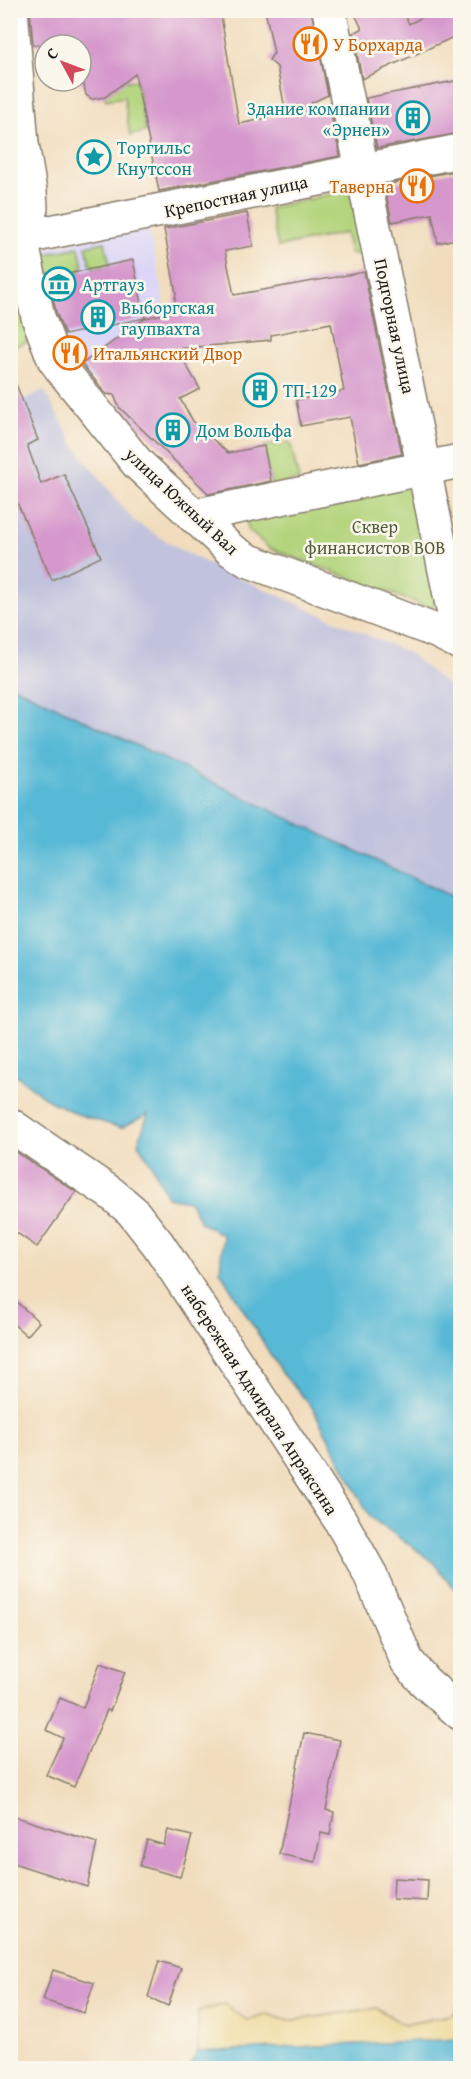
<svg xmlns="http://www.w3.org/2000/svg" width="471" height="2079" font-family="'Gentium Book Plus',serif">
  <rect width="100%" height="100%" fill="#fbf7ec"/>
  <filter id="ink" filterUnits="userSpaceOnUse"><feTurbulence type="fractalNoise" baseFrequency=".0167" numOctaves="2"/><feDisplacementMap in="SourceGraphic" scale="12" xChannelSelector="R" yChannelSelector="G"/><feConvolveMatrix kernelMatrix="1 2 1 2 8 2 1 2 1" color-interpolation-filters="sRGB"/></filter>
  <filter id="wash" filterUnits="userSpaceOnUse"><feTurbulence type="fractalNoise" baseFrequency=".008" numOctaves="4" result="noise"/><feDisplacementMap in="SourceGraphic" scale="24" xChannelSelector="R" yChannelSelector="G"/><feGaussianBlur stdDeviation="1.35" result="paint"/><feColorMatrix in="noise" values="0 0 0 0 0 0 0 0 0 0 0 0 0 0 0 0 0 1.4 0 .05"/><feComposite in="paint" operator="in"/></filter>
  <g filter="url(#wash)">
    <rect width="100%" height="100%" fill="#f1ddbd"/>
    <path fill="#dbd6f7" d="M148,226L163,293V346L99,376L92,383L51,338L31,251Z"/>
    <path fill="#c1c2dd" d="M44,390L76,448L134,521L179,549L221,570L410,654L460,696V901L11,685L10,406Z"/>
    <g fill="#b3d47b" stroke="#68784c" stroke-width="1.5">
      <path d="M136,80L146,132L130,135L124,97L106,100L105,97L111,83Z"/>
      <path d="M350,190L364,255L351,254L345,233L278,247L270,208Z"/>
      <path d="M105,242L110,265L95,268L90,264L86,246Z"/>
      <path d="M79,247L83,265L80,272L42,280L37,256Z"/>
      <path d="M11,258L33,335L26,342L11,347Z"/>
      <path d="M290,442L299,480L271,485L264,446Z"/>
      <path d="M412,480L436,601L433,606L428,607L269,548L248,530L247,519Z"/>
    </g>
    <path fill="#eeda9e" stroke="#857b5d" stroke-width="1.5" d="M460,1999V2039L198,2052V2012L224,2004L248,2021L268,2014L288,2021L377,2008L404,2025L454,2014Z"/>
    <g fill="#58b9d6" stroke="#3a6a79" stroke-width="1.5">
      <path d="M11,685L460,901V1595L431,1560L370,1517L312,1407L281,1372L220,1271L223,1235L201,1223L189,1201L167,1197L151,1163L138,1144L148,1114L121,1128L77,1114L48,1100L11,1071Z"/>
      <path d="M460,2039V2068H188L198,2052Z"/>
    </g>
    <g id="blocks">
      <g fill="#d597cc">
        <path d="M30,10H220L239,124L286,114L277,67L269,60L274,53L265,10H311L328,95L311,103L312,108L329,104L340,156L159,191L135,74L105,97L92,99L86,95L84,85H81V45H33Z"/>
        <path d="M353,10H402L409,24L436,10H460V34L362,79L353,33L362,29Z"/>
        <path d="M460,80V133L377,148L366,98Z"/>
        <path d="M460,170V238L438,243L432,214L392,222L384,185Z"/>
        <path d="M247,213L253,246L225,251L234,295L364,272L402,454L359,463L350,417L301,426L296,400L344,391L331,323L271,335V340L177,349L200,389L180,399L193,421L228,453L264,446L271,481L209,494L119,407L114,395L106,394L82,364L146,318L173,312L176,293L164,229Z"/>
        <path d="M133,260L145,318L65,335L56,312L49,278Z"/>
        <path d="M12,374L38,440L27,445L41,484L64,474L101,557L52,580L10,487Z"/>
        <path d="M249,380L272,382L271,399L248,398Z"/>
        <path d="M10,1148L76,1192L37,1247L10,1228Z"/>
        <path d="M10,1296L39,1322L27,1336L10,1321Z"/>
        <path d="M100,1663L125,1672L110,1711L107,1710L74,1787L46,1775L63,1738L46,1730L60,1698L83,1708Z"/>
        <path d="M304,1733L340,1740L326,1810L334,1812L330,1835L321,1833L315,1862L279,1854Z"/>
        <path d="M10,1815L97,1843L87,1887L10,1862Z"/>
        <path d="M168,1830L192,1836L180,1877L140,1866L147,1840L164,1845Z"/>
        <path d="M394,1878L428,1880L427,1901L393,1899Z"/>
        <path d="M159,1961L181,1968L168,2006L148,1997Z"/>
        <path d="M53,1970L94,1983L84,2013L43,2000Z"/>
      </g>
    </g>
  </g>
  <g filter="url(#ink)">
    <use href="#blocks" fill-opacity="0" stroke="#867c6c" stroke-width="1.5"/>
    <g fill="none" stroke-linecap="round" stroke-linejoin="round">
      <defs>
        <g id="minor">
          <path d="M11,10L22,144L30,191L31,208L21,239"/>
          <path d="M329,10L460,643"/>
          <path d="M21,239L38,317L54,359L63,371L138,464L231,550L247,560L436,631L460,643"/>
          <path d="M10,240L460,151"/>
          <path d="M193,516L460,461"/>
          <path d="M10,1125L112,1194L132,1211L158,1244L340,1520L369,1572L407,1661L424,1681L460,1713"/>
        </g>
      </defs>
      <use href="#minor" stroke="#867c6c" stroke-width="36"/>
      <use href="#minor" stroke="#fff" stroke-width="33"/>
    </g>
  </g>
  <defs>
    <symbol id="restaurant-ring" viewBox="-11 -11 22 22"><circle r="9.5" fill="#fbf7ec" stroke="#e8710a" stroke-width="1.5"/><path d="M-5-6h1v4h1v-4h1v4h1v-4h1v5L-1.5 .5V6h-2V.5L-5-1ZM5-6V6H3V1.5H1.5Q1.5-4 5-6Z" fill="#e8710a"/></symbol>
    <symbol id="building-ring" viewBox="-11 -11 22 22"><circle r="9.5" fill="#fbf7ec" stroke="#0f9aa8" stroke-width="1.5"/><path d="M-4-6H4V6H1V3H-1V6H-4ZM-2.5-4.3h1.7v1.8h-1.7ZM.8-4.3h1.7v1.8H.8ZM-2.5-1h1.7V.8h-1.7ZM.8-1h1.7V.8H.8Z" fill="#0f9aa8"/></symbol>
    <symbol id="sight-ring" viewBox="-11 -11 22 22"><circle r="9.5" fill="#fbf7ec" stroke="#0f9aa8" stroke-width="1.5"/><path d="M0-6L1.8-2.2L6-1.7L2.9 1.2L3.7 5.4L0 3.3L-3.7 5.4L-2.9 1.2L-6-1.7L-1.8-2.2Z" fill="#0f9aa8"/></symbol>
    <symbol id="museum-ring" viewBox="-11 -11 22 22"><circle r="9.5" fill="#fbf7ec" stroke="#0f9aa8" stroke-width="1.5"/><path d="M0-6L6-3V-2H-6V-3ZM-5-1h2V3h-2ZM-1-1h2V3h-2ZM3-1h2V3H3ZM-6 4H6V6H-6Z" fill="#0f9aa8"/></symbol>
  </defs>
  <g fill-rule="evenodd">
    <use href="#restaurant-ring" x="291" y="25" width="38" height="38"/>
    <use href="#building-ring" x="394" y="99" width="38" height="38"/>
    <use href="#sight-ring" x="75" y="138" width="38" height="38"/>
    <use href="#restaurant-ring" x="398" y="167" width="38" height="38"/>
    <use href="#museum-ring" x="40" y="265" width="38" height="38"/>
    <use href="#building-ring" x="79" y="298" width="38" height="38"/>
    <use href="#restaurant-ring" x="51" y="334" width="38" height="38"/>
    <use href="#building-ring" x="241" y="371" width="38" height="38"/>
    <use href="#building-ring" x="154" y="411" width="38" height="38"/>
  </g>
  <g text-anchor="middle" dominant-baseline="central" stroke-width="5" stroke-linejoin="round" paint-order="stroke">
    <g font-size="18" fill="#c56008" stroke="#fbf7ec" text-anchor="start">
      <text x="333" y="44">У Борхарда</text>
      <text x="394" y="186" text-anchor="end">Таверна</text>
      <text x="93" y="353">Итальянский Двор</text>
    </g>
    <g font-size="18" fill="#0d838f" stroke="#fbf7ec" text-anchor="start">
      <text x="390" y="108" text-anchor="end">Здание компании<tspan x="390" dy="21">«Эрнен»</tspan></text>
      <text x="117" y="147">Торгильс<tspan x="117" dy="21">Кнутссон</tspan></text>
      <text x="82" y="284">Артгауз</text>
      <text x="121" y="307">Выборгская<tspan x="121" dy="21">гаупвахта</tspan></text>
      <text x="283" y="390">ТП-129</text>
      <text x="196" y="430">Дом Вольфа</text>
    </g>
    <g font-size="18" fill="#1c1c1c" stroke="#fbf7ec">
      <text transform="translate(236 196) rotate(-12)">Крепостная улица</text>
      <text transform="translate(395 326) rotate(78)">Подгорная улица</text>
      <text transform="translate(182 501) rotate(43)">улица Южный Вал</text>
      <text transform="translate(260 1399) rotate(57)">набережная Адмирала Апраксина</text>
    </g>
    <g font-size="18" fill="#515c3d" stroke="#fbf7ec">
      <text x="375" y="526">Сквер<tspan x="375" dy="21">финансистов ВОВ</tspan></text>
    </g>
  </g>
  <rect width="471" height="2079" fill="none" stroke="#fbf7ec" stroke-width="36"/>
  <g transform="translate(63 63) rotate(311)"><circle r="28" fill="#fbf7ec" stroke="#a29f99" stroke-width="1.5"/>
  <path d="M0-4.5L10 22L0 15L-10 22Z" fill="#d1495b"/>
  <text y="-9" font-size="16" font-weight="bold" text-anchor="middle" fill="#1c1c1c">С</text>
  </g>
</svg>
